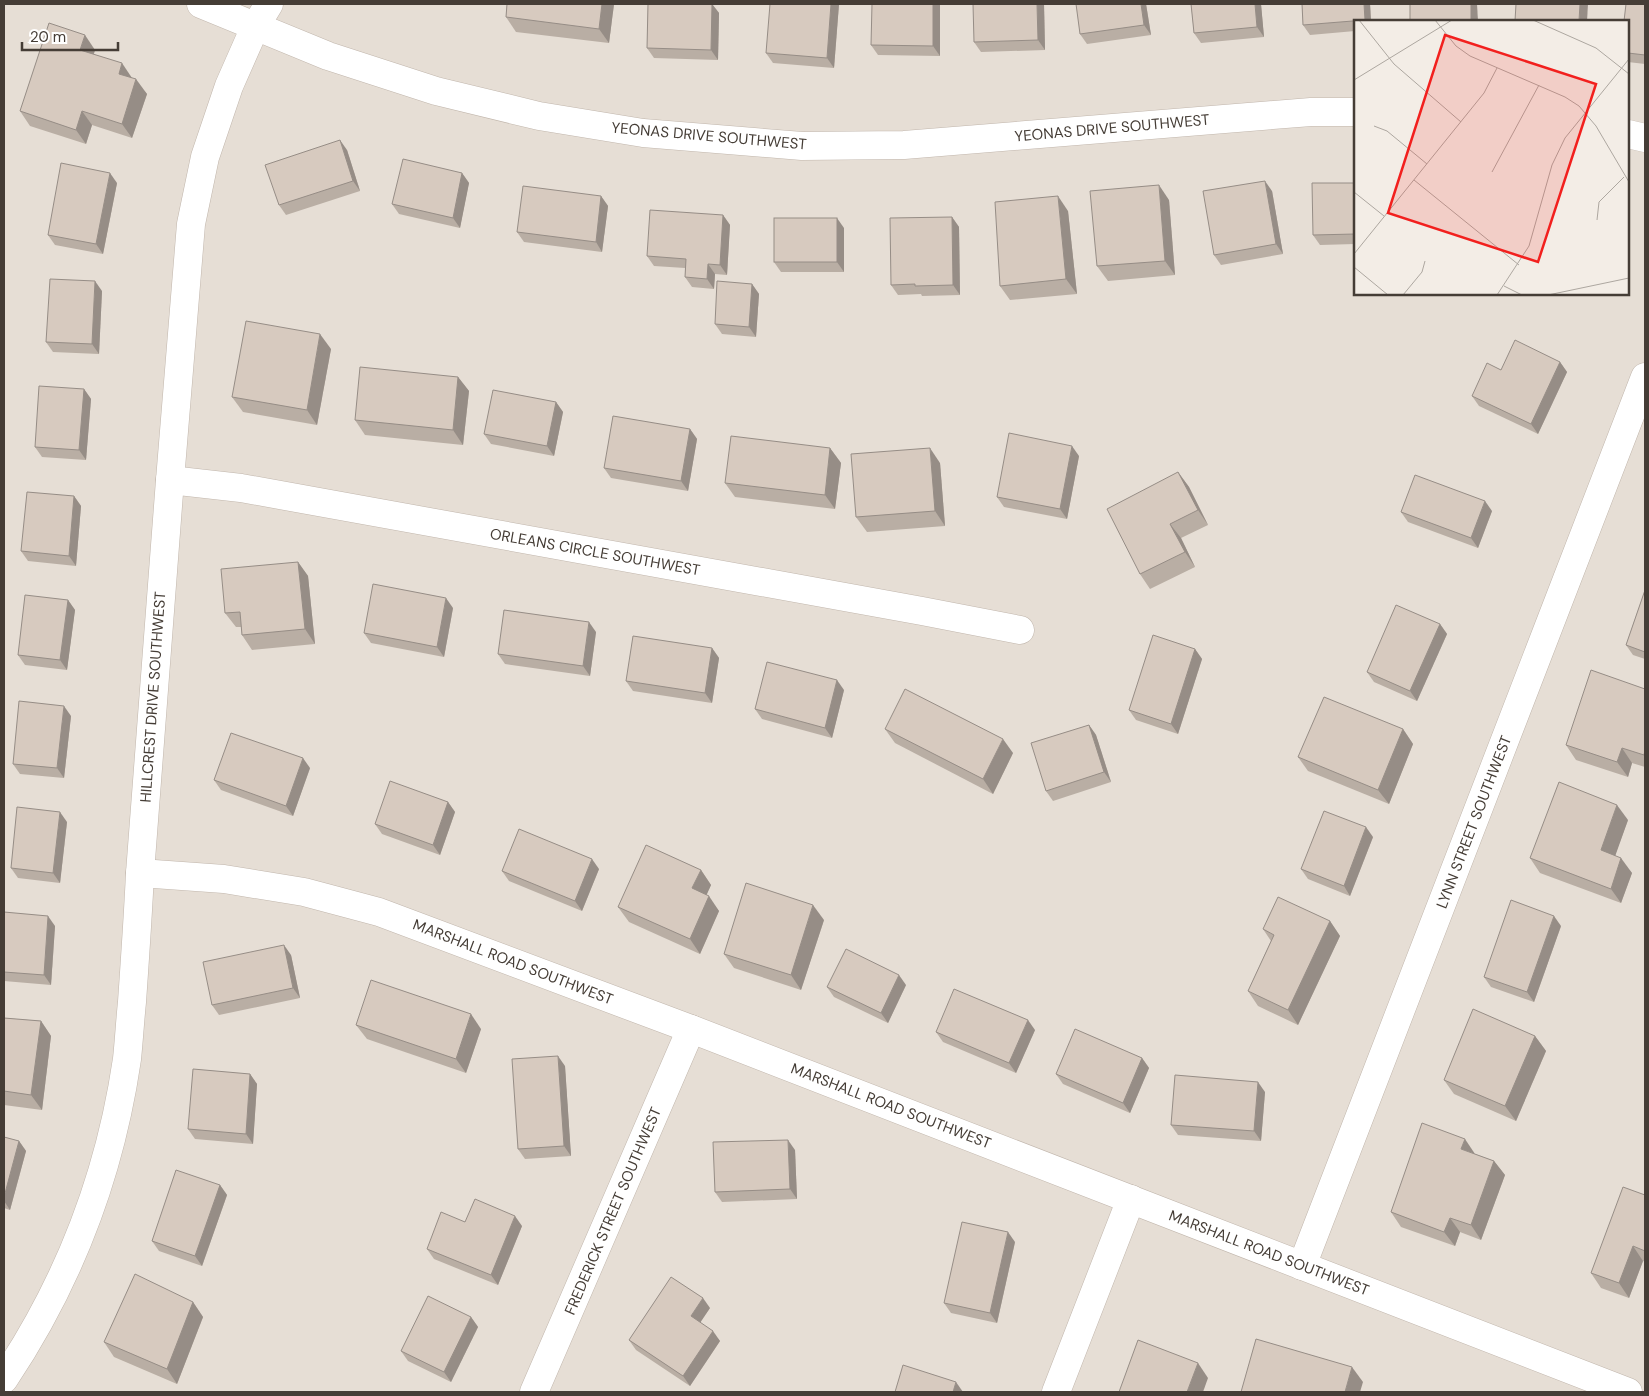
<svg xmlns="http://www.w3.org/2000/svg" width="1649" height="1396" font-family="'DM Sans',sans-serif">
  <rect width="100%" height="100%" fill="#f3ede6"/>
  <path fill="#e6ded5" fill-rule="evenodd" d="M4,4H1645V1392H4ZM1355,21H1628V294H1355Z"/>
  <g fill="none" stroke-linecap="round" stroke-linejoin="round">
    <defs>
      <g id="minor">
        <path d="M201,4L328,56L436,91L539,116L643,133L802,146L904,145L1311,112H1355"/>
        <path d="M1628,134L1645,138"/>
        <path d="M170,480L241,488L922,611L1020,630"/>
        <path d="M140,873L224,879L304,892L379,912L691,1029L1628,1392"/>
        <path d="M1302,1266L1645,377"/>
        <path d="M4,1379C69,1282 110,1175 127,1059C129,1040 130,1021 132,1002C135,959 138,916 140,873L170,480L191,224L205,157L229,86L255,27L269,4"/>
        <path d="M534,1392L691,1029"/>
        <path d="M1056,1392L1131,1199"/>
      </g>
    </defs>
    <use href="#minor" stroke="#c1b6ac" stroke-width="29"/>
    <use href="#minor" stroke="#fff" stroke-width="28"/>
  </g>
  <g fill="#b9aea4">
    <path d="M507,4H614L609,43L516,32L506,17Z"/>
    <path d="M648,4H712L719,13L718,60L654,58L647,48Z"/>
    <path d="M839,4L834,68L773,63L766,53Z"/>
    <path d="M940,4V56L878,55L871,45Z"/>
    <path d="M1044,4L1045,50L981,52L974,42Z"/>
    <path d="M1146,4L1151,35L1087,44L1080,34Z"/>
    <path d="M1191,4H1261L1264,37L1201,43L1194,33Z"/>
    <path d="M1302,4H1370L1371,21H1355V31L1310,35L1303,25Z"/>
    <path d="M1645,4V64L1628,62V21Z"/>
    <path d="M95,50L94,54L132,78L147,94L132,138L92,125L86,144L30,126L20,111Z"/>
    <path d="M347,150L360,191L286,215L279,205Z"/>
    <path d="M462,173L469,183L460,228L399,214L392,204Z"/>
    <path d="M117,183L103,254L55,245L48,235Z"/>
    <path d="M1355,183V244L1320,245L1313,235Z"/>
    <path d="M1272,191L1283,254L1221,265L1214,255Z"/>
    <path d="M601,196L608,206L602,252L524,242L517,232Z"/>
    <path d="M1169,200L1175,275L1108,281L1097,266Z"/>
    <path d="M1068,211L1077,294L1010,300L1000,286Z"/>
    <path d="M723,215L730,225L727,275L715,274L714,289L692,287L685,277V268L654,266L647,256Z"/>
    <path d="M952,217L959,227L960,295L922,296L921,294L898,295L891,285Z"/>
    <path d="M844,228V272H781L774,262Z"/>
    <path d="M752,284L759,294L756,337L722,334L715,324Z"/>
    <path d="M102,291L99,354L53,352L46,342Z"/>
    <path d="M331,349L317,425L243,412L232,397Z"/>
    <path d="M1560,362L1567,372L1538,434L1479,406L1472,396L1501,370Z"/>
    <path d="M458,377L469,391L463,445L365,435L355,420Z"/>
    <path d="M84,389L91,399L86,460L42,457L35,447Z"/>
    <path d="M556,402L563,412L554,456L491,444L484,434Z"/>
    <path d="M690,429L697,439L688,491L611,478L604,468Z"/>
    <path d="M830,448L841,463L835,509L735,497L725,483Z"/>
    <path d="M1079,456L1067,519L1004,507L997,497Z"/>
    <path d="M940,463L945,526L867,532L856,517Z"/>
    <path d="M1178,472L1189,487L1208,525L1181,538L1195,567L1150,589L1140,574Z"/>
    <path d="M74,496L81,506L76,566L28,561L21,551Z"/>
    <path d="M1492,511L1478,548L1408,522L1401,512Z"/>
    <path d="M298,562L308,576L315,644L252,650L242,635L241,627H236L225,613Z"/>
    <path d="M1645,590V659L1633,655L1626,645Z"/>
    <path d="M68,600L75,610L67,670L25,665L18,655Z"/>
    <path d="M453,608L444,657L371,643L364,633Z"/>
    <path d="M1440,624L1447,634L1417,701L1374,682L1367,672Z"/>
    <path d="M596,632L590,676L505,664L498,654Z"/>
    <path d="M712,648L719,658L712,703L633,691L626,681Z"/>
    <path d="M1195,649L1202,659L1178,734L1136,720L1129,710Z"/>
    <path d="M1645,689V767L1632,763L1628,777L1576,760L1566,745Z"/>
    <path d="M844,690L832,738L762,719L755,709Z"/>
    <path d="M71,716L64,778L20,774L13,764Z"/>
    <path d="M1089,725L1096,735L1111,782L1053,801L1046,791Z"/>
    <path d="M885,729L1013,753L993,794L895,743Z"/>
    <path d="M1403,729L1413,744L1389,804L1308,771L1298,757Z"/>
    <path d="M310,768L293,816L221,790L214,780Z"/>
    <path d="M448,802L455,812L440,855L382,834L375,824Z"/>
    <path d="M1628,820L1615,855L1632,873L1621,903L1540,873L1530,858Z"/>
    <path d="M67,822L60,883L18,878L11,868Z"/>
    <path d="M1373,837L1350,896L1308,879L1301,869Z"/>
    <path d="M599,869L582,911L509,881L502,871Z"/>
    <path d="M701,870L711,885L706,895L719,911L700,954L629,922L618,907Z"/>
    <path d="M4,912L55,926L51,985L4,981Z"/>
    <path d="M824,920L801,990L734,968L724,954Z"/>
    <path d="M1330,921L1340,936L1298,1025L1258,1006L1248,991L1271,941L1263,929Z"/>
    <path d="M1561,926L1534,1002L1491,987L1484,977Z"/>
    <path d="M291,955L300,998L219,1015L212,1005Z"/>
    <path d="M906,985L888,1023L834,997L827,987Z"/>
    <path d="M4,1018L41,1021L51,1036L42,1110L4,1105Z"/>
    <path d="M356,1025L481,1029L466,1073L367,1039Z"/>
    <path d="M1035,1030L1016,1073L943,1042L936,1032Z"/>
    <path d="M1535,1036L1546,1051L1516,1121L1454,1094L1444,1080Z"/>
    <path d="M1142,1058L1149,1068L1130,1113L1063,1084L1056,1074Z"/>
    <path d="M565,1066L571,1156L525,1159L518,1149Z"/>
    <path d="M250,1074L257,1084L253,1144L195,1139L188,1129Z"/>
    <path d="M1265,1092L1261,1141L1178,1135L1171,1125Z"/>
    <path d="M4,1137L19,1141L26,1151L10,1210L4,1208Z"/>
    <path d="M795,1150L797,1199L722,1202L715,1192Z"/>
    <path d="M1475,1154L1494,1161L1505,1175L1481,1240L1460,1232L1455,1246L1401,1227L1391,1212Z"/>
    <path d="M220,1185L227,1195L202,1266L159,1251L152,1241Z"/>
    <path d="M1645,1195V1262L1643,1261L1629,1298L1601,1288L1591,1273Z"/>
    <path d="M465,1222L522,1226L498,1285L434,1259L427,1249Z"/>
    <path d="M1015,1242L997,1323L951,1313L944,1303Z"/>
    <path d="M193,1302L203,1317L177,1384L114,1357L104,1342Z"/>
    <path d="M710,1308L700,1322L720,1341L690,1386L636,1350L629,1340Z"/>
    <path d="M471,1317L478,1327L451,1382L408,1361L401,1351Z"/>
  </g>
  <g fill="#968d86">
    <path d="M602,4H614L609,43L599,29Z"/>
    <path d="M712,4L719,13L718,60L711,50Z"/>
    <path d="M831,4H839L834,68L827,58Z"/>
    <path d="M933,4H940V56L933,46Z"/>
    <path d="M1037,4H1044L1045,50L1038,40Z"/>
    <path d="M1141,4H1146L1151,35L1144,25Z"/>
    <path d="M1255,4H1261L1264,37L1257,27Z"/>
    <path d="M1364,4H1370L1371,21H1366L1365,20Z"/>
    <path d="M1471,4H1477L1478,21H1471Z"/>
    <path d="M1580,4H1588L1587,21H1579Z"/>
    <path d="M85,35L95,50L90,64L80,50Z"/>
    <path d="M122,63L132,78L119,74Z"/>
    <path d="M136,79L147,94L132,138L122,124Z"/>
    <path d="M82,111L92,125L86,144L76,130Z"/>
    <path d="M340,140L347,150L360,191L353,181Z"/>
    <path d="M110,173L117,183L103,254L96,244Z"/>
    <path d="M462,173L469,183L460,228L453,218Z"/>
    <path d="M1265,181L1272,191L1283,254L1276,244Z"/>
    <path d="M1159,185L1169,200L1175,275L1165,261Z"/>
    <path d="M601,196L608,206L602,252L596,242Z"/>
    <path d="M1058,196L1068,211L1077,294L1066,279Z"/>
    <path d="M723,215L730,225L727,275L720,265Z"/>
    <path d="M952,217L959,227L960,295L953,285Z"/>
    <path d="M837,218L844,228V272L837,262Z"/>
    <path d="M708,264L715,274L714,289L707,279Z"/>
    <path d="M95,281L102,291L99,354L92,344Z"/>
    <path d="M752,284L759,294L756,337L749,327Z"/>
    <path d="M320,334L331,349L317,425L307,410Z"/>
    <path d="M1560,362L1567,372L1538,434L1531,424Z"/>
    <path d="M458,377L469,391L463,445L453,430Z"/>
    <path d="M84,389L91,399L86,460L79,450Z"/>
    <path d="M556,402L563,412L554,456L547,446Z"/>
    <path d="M690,429L697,439L688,491L681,481Z"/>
    <path d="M1072,446L1079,456L1067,519L1060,509Z"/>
    <path d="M830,448L841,463L835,509L825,495Z"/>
    <path d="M930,448L940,463L945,526L935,511Z"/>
    <path d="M1178,472L1189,487L1208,525L1198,510Z"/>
    <path d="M74,496L81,506L76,566L69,556Z"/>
    <path d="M1485,501L1492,511L1478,548L1471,538Z"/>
    <path d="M1170,524L1181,538L1195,567L1185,552Z"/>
    <path d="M298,562L308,576L315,644L305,629Z"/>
    <path d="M446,598L453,608L444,657L437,647Z"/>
    <path d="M68,600L75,610L67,670L60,660Z"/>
    <path d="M589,622L596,632L590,676L583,666Z"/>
    <path d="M1440,624L1447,634L1417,701L1410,691Z"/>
    <path d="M712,648L719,658L712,703L705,693Z"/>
    <path d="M1195,649L1202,659L1178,734L1171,724Z"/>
    <path d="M837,680L844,690L832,738L825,728Z"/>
    <path d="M64,706L71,716L64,778L57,768Z"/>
    <path d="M1089,725L1096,735L1111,782L1104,772Z"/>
    <path d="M1403,729L1413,744L1389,804L1378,790Z"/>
    <path d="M1003,739L1013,753L993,794L983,779Z"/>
    <path d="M1622,748L1632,763L1628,777L1617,762Z"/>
    <path d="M303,758L310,768L293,816L286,806Z"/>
    <path d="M448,802L455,812L440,855L433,845Z"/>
    <path d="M1617,805L1628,820L1612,865L1601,850Z"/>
    <path d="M60,812L67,822L60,883L53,873Z"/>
    <path d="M1366,827L1373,837L1350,896L1344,886Z"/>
    <path d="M1621,858L1632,873L1621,903L1611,889Z"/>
    <path d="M592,859L599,869L582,911L575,901Z"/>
    <path d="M701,870L711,885L703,903L692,888Z"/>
    <path d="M709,896L719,911L700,954L690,939Z"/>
    <path d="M813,905L824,920L801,990L791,975Z"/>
    <path d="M48,916L55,926L51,985L44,975Z"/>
    <path d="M1554,916L1561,926L1534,1002L1527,992Z"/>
    <path d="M1330,921L1340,936L1298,1025L1288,1010Z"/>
    <path d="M284,945L291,955L300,998L293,988Z"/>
    <path d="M899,975L906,985L888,1023L881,1013Z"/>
    <path d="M471,1014L481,1029L466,1073L456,1059Z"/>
    <path d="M1028,1020L1035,1030L1016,1073L1009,1063Z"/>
    <path d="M41,1021L51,1036L42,1110L31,1095Z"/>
    <path d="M1535,1036L1546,1051L1516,1121L1505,1106Z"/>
    <path d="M558,1056L565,1066L571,1156L564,1146Z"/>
    <path d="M1142,1058L1149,1068L1130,1113L1123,1103Z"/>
    <path d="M250,1074L257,1084L253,1144L246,1134Z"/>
    <path d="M1258,1082L1265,1092L1261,1141L1254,1131Z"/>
    <path d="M1465,1139L1475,1154L1461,1149Z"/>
    <path d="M788,1140L795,1150L797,1199L790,1189Z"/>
    <path d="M19,1141L26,1151L10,1210L4,1201V1197Z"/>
    <path d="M1494,1161L1505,1175L1481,1240L1471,1225Z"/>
    <path d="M220,1185L227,1195L202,1266L195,1256Z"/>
    <path d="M515,1216L522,1226L498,1285L491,1275Z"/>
    <path d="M1450,1218L1460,1232L1455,1246L1444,1232Z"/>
    <path d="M1008,1232L1015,1242L997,1323L990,1313Z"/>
    <path d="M1633,1246L1643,1261L1629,1298L1619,1283Z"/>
    <path d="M703,1298L710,1308L698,1326L691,1316Z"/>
    <path d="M193,1302L203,1317L177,1384L167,1369Z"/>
    <path d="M471,1317L478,1327L451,1382L444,1372Z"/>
    <path d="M713,1331L720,1341L690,1386L683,1376Z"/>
    <path d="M1198,1363L1208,1378L1203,1392H1187Z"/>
    <path d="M1352,1367L1363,1382L1360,1392H1345Z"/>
    <path d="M956,1382L963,1392H953Z"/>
  </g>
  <g fill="#d7cabf" stroke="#968d86">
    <path d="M507,4H602L599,29L506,17Z"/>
    <path d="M648,4H712L711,50L647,48Z"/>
    <path d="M770,4H831L827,58L766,53Z"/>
    <path d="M872,4H933V46L871,45Z"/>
    <path d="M973,4H1037L1038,40L974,42Z"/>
    <path d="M1076,4H1141L1144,25L1080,34Z"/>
    <path d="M1191,4H1255L1257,27L1194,33Z"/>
    <path d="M1302,4H1364L1365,20L1303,25Z"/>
    <rect x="1410" y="4" width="61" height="17"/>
    <path d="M1516,4H1580L1579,21H1515Z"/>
    <path d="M1626,4H1645V55L1628,53V21H1624Z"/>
    <path d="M49,23L85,35L80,50L122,63L119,74L136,79L122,124L82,111L76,130L20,111Z"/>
    <path d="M340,140L353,181L279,205L265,165Z"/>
    <path d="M403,159L462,173L453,218L392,204Z"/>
    <path d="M61,163L110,173L96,244L48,235Z"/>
    <path d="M1265,181L1276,244L1214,255L1203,191Z"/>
    <path d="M1312,183H1355V234L1313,235Z"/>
    <path d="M1159,185L1165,261L1097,266L1090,191Z"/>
    <path d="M523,186L601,196L596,242L517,232Z"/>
    <path d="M1058,196L1066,279L1000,286L995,202Z"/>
    <path d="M650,210L723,215L720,265L708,264L707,279L685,277L686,259L647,256Z"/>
    <path d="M952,217L953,285L915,286V284L891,285L890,218Z"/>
    <rect x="774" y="218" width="63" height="44"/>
    <path d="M50,279L95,281L92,344L46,342Z"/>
    <path d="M717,281L752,284L749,327L715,324Z"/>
    <path d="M246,321L320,334L307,410L232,397Z"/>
    <path d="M1515,340L1560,362L1531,424L1472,396L1487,363L1501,370Z"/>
    <path d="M360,367L458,377L453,430L355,420Z"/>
    <path d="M39,386L84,389L79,450L35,447Z"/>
    <path d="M493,390L556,402L547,446L484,434Z"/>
    <path d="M613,416L690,429L681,481L604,468Z"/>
    <path d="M1009,433L1072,446L1060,509L997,497Z"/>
    <path d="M731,436L830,448L825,495L725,483Z"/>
    <path d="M930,448L935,511L856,517L851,454Z"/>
    <path d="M1178,472L1198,510L1170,524L1185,552L1140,574L1107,509Z"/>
    <path d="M1415,475L1485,501L1471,538L1401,512Z"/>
    <path d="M27,492L74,496L69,556L21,551Z"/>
    <path d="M298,562L305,629L242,635L240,612L225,613L221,569Z"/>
    <path d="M373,584L446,598L437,647L364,633Z"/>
    <path d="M1645,590V652L1626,645Z"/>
    <path d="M25,595L68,600L60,660L18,655Z"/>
    <path d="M1396,605L1440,624L1410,691L1367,672Z"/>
    <path d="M504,610L589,622L583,666L498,654Z"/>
    <path d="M1153,635L1195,649L1171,724L1129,710Z"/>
    <path d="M633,636L712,648L705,693L626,681Z"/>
    <path d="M767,662L837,680L825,728L755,709Z"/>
    <path d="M1591,670L1645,689V750L1644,755L1622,748L1617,762L1566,745Z"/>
    <path d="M905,689L1003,739L983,779L885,729Z"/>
    <path d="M1324,697L1403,729L1378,790L1298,757Z"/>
    <path d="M19,701L64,706L57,768L13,764Z"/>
    <path d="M1089,725L1104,772L1046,791L1031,743Z"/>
    <path d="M231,733L303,758L286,806L214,780Z"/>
    <path d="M390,781L448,802L433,845L375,824Z"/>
    <path d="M1559,782L1617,805L1601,850L1621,858L1611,889L1530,858Z"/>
    <path d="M17,807L60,812L53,873L11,868Z"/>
    <path d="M1324,811L1366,827L1344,886L1301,869Z"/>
    <path d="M519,829L592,859L575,901L502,871Z"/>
    <path d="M646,845L701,870L692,888L709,896L690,939L618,907Z"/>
    <path d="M746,883L813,905L791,975L724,954Z"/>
    <path d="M1278,897L1330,921L1288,1010L1248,991L1274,935L1263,929Z"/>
    <path d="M1511,900L1554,916L1527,992L1484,977Z"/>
    <path d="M4,912L48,916L44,975L4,972Z"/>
    <path d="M284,945L293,988L212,1005L203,962Z"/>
    <path d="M846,949L899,975L881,1013L827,987Z"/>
    <path d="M371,980L471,1014L456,1059L356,1025Z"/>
    <path d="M954,989L1028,1020L1009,1063L936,1032Z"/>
    <path d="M1473,1009L1535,1036L1505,1106L1444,1080Z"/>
    <path d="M4,1018L41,1021L31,1095L4,1091Z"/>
    <path d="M1075,1029L1142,1058L1123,1103L1056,1074Z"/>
    <path d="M558,1056L564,1146L518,1149L512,1059Z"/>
    <path d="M193,1069L250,1074L246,1134L188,1129Z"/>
    <path d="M1175,1075L1258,1082L1254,1131L1171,1125Z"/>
    <path d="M1422,1123L1465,1139L1461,1149L1494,1161L1471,1225L1450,1218L1444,1232L1391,1212Z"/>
    <path d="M4,1137L19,1141L4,1197Z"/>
    <path d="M788,1140L790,1189L715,1192L713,1142Z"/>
    <path d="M176,1170L220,1185L195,1256L152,1241Z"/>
    <path d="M1623,1187L1645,1195V1251L1633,1246L1619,1283L1591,1273Z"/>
    <path d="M475,1199L515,1216L491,1275L427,1249L441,1212L465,1222Z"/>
    <path d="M962,1222L1008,1232L990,1313L944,1303Z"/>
    <path d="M135,1274L193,1302L167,1369L104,1342Z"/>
    <path d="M671,1277L703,1298L691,1316L713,1331L683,1376L629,1340Z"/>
    <path d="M428,1296L471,1317L444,1372L401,1351Z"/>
    <path d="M1256,1339L1352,1367L1345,1392H1241Z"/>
    <path d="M1138,1340L1198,1363L1187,1392H1119Z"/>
    <path d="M903,1365L956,1382L953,1392H895Z"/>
  </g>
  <g text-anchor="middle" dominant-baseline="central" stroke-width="5" stroke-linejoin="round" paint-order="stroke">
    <g font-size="15" fill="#453d36" stroke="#fff">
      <text transform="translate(1112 128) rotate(-5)">YEONAS DRIVE SOUTHWEST</text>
      <text transform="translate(709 136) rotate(5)">YEONAS DRIVE SOUTHWEST</text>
      <text transform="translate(595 552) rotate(10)">ORLEANS CIRCLE SOUTHWEST</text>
      <text transform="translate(153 697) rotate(-86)">HILLCREST DRIVE SOUTHWEST</text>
      <text transform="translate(1474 822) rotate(-69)">LYNN STREET SOUTHWEST</text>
      <text transform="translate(513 962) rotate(21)">MARSHALL ROAD SOUTHWEST</text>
      <text transform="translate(891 1106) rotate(21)">MARSHALL ROAD SOUTHWEST</text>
      <text transform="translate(613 1211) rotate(-67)">FREDERICK STREET SOUTHWEST</text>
      <text transform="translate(1269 1253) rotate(21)">MARSHALL ROAD SOUTHWEST</text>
    </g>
  </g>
  <g transform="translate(1354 20)">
    <rect width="275" height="275" fill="#f3ede6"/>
    <path fill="none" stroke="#ada7a0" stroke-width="1" d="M5,0L40,44L107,102M81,0L102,26L116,36L211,77L225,86L242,106L275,162M179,0L242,28L275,54M0,60L98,0M20,106L33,111L73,144M138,152L185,65M60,160L165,245M0,172L30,196M243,200L245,182L270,157M0,234L130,73L143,48M0,247L34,275M150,266L168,275M49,275L68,252L71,241M143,275L175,226L198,145L211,118L275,39M194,275L275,258"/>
    <path fill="#f2201e" fill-opacity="0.15" stroke="#f2201e" stroke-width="2.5" d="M91,15L242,64L184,242L34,193Z"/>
    <rect width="275" height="275" fill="none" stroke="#453d36" stroke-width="2.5"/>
  </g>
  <rect width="1649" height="1396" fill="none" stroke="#453d36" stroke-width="10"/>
  <path d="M22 42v8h96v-8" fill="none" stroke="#453d36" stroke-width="2.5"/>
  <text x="30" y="42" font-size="15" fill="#453d36" stroke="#ffffff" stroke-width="4" paint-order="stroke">20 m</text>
</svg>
